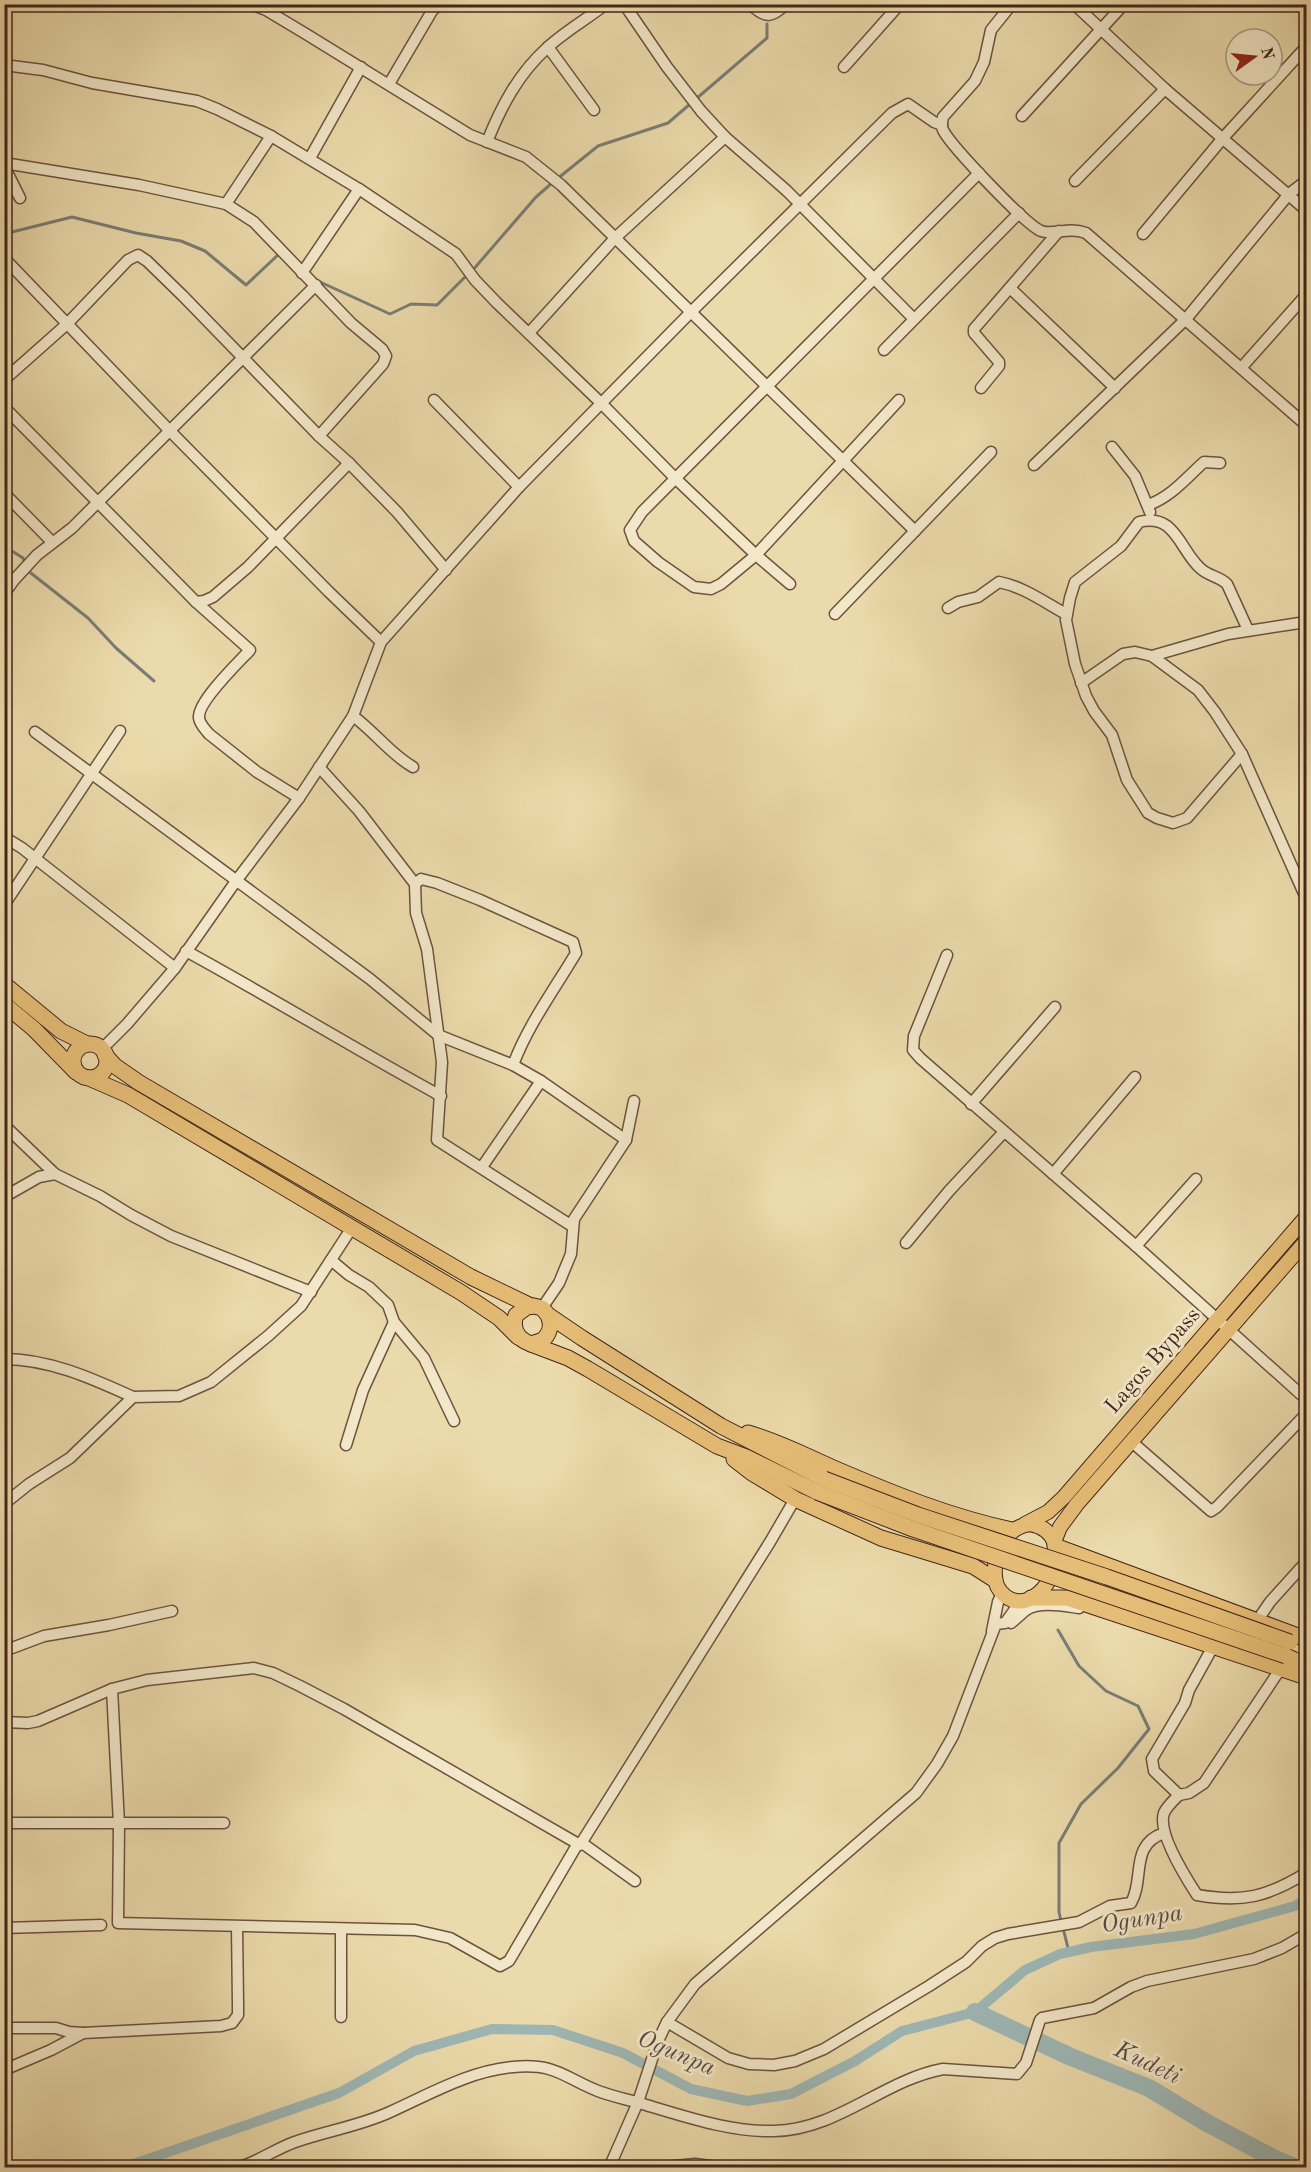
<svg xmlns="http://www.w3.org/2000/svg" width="1311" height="2172" font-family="'Old Standard TT',serif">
  <rect width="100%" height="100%" fill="#ebdaab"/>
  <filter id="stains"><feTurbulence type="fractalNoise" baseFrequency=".00333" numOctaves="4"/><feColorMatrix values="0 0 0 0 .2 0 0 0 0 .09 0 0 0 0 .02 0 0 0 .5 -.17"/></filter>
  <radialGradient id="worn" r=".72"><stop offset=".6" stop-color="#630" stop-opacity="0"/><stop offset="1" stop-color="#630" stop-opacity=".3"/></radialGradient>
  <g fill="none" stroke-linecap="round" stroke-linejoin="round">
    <g stroke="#7a7d77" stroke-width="3">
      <path d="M557,179L598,146L668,123L767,38V24"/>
      <path d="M4,234L72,217L136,233L181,241L205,251L246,285L279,254L281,255"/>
      <path d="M472,271L536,197L552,183"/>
      <path d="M318,281L390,314L411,304L437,305L467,275"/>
      <path d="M4,546L23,558L25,564"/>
      <path d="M27,570L88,618L116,648L154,681"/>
      <path d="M1058,1630L1079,1666L1106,1691L1138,1706L1149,1729L1118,1768L1081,1804L1059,1843V1912L1061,1921"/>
      <path d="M1063,1928L1069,1952"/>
    </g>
    <path stroke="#9eb7b5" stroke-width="10" d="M122,2168L339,2093L414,2051L492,2029L553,2030L623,2053L691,2089L747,2101L791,2094L855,2061L902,2031L975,2012L1025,1970L1060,1954L1091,1947L1194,1934L1295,1906L1306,1900"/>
    <path stroke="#9eb7b5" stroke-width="18" d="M975,2012L1071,2057L1149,2088L1207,2123L1273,2158L1296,2168"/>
    <defs>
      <g id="minor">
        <path d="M251,4L266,10L306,34L470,135L526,157L561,185L915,531"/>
        <path d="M624,4L667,67L701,111L725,137L787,191L914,319"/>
        <path d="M750,4C765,18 771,19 786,4"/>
        <path d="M1012,4L991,30L984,62L975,81L943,117C942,122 941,126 943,130C951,146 1025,224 1041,231C1053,236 1068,226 1086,233L1306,425"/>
        <path d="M1074,4L1165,89L1306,210"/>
        <path d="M1303,4L1306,8"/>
        <path d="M548,47L594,110"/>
        <path d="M4,65L43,70L92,83L197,101L217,109L271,136L359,189L456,254L475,280L497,303L602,404L675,478L756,555L790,584"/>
        <path d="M844,67L900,4"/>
        <path d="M389,84L432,11L439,4"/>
        <path d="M1022,116L1124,4"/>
        <path d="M487,142C501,107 518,74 547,48C564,32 587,19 606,4"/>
        <path d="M310,158L361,67"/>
        <path d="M4,163L139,185L226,204L254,222L351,323L382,349L386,356L383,364L319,436"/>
        <path d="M4,166L20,198"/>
        <path d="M1075,181L1165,89"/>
        <path d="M226,204L271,136"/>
        <path d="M1143,234L1223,138L1306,47"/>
        <path d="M4,258L170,431L329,592L381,642"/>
        <path d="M302,273L359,189"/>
        <path d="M1010,288L1115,388"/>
        <path d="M529,333L615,238L725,137"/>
        <path d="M884,350L1019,213"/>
        <path d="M1242,367L1306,295"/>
        <path d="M4,380L67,324L128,260L138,255L147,261L183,296L319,436L349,463L397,512L446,570"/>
        <path d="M981,388L999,366V362L974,333V329L1059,231"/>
        <path d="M434,400L519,487"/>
        <path d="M899,400L756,555L721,584L711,589L694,587L658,562L634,541L630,530L642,512L979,173"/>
        <path d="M4,407L196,602L204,601L213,597L248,567L349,463"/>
        <path d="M1112,447L1135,476L1150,512"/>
        <path d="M1034,465L1186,319L1289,194L1306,181"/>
        <path d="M4,493L52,542"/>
        <path d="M1148,505C1171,497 1186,478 1204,462L1220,463"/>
        <path d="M4,594L14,580L37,555L72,528L316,285"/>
        <path d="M196,602L250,650C239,662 197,702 199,718C200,725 206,730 209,734L257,772L299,798"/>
        <path d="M948,608L958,602L978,597L999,582C1024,587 1044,602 1066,614"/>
        <path d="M835,614L991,452"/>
        <path d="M1152,656L1198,690L1215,712L1242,754L1306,898"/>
        <path d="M1081,683L1123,654L1135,652L1152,656L1228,634L1306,622"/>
        <path d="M353,716C375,732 390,754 413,767"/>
        <path d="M35,732L370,979L438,1035L513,1065L541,1081L626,1140"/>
        <path d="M1242,754L1187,818L1173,823L1157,818L1148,813L1127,780L1112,735L1094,711L1086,696L1075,664L1066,620L1070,598L1075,582L1121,546L1139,522C1175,513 1179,548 1199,567C1207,576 1219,576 1227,584L1248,630"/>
        <path d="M319,767L359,811L415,884L416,913L427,949L442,1062L437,1140L572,1226"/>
        <path d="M4,837L22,848L175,968"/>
        <path d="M415,884L421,879L437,883L480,900L573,942L576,953C554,990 528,1025 513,1065"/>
        <path d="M4,905L120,731"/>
        <path d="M186,951C272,998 355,1049 441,1096"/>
        <path d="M947,955L914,1036L913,1050L920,1058L1136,1246L1306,1399"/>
        <path d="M102,1049L127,1024L175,968L236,881L299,798L353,716L381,642L519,487L690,313L892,113L908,104L934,122L942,125"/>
        <path d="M971,1104L1055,1007"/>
        <path d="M4,1125L55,1174L100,1196L131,1215L171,1236L311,1292"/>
        <path d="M482,1167L541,1081"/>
        <path d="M1053,1174L1135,1077"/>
        <path d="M4,1197L39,1177L55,1174"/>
        <path d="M906,1243L949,1191L1004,1132"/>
        <path d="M1136,1246L1196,1179"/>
        <path d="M331,1260L349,1275L369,1287L388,1305L394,1322L424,1358L454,1421"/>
        <path d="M542,1308L559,1283L571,1254L574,1219L626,1140L634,1101"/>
        <path d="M4,1359C50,1359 93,1379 133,1397"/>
        <path d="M1132,1442L1211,1511L1217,1507L1306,1414"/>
        <path d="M346,1445L363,1390L394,1322"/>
        <path d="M4,1504L29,1484L70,1458L133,1397L179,1396L211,1382L268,1336L301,1306L351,1229"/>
        <path d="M1257,1621L1270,1602L1306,1562"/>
        <path d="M1011,1623C1016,1619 1021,1614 1026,1610C1040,1601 1064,1606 1079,1608"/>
        <path d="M992,1631L998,1602L1002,1593"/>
        <path d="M4,1651L44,1636L109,1625L172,1611"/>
        <path d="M1210,1652L1189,1690L1185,1703L1152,1759L1154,1771L1179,1795L1189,1793L1204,1783L1277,1674L1282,1670"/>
        <path d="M112,1689L119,1824L118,1923L415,1930L450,1938L500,1966L509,1961L577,1845"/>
        <path d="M4,1722L28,1723L38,1721L112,1689L147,1680L254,1668L273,1673L300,1686L344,1709L580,1845L770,1542L795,1499"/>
        <path d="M1179,1795C1174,1800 1167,1806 1164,1813C1157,1832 1186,1878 1197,1895C1242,1903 1267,1897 1306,1873"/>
        <path d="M4,1823H224"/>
        <path d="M582,1843L635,1881"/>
        <path d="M4,1928L101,1925"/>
        <path d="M341,2017V1929"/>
        <path d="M667,2022L728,2058L749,2064L774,2065L795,2061L824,2049L929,1986L966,1962L982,1946L995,1938L1008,1934L1079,1922L1110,1906L1131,1903C1145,1879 1129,1845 1164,1833"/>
        <path d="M4,2028H56L69,2032L83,2033L221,2026L232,2023L238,2015V2004L237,1927"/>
        <path d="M4,2070L51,2050L83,2033"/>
        <path d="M237,2168C258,2162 275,2149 295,2142C326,2131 360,2126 390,2112C430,2094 469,2071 513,2067C556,2063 563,2077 598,2091C614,2097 630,2100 646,2105C687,2117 730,2132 774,2131C837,2130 884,2080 943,2069L1017,2074L1026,2063L1040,2020L1042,2018L1094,2008L1131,1987L1147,1981L1254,1959L1282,1948L1306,1934"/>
        <path d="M609,2168L638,2102L658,2041L667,2022L695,1984L916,1793L937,1764L953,1736L996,1624L1005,1623L1021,1601"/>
        <path d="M655,2168L695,2164L726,2168"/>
      </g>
      <g id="major">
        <path d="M1025,1524L1048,1512L1064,1497L1306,1217"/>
        <path d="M1030,1524C1086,1534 1041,1624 1005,1596C999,1591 995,1584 995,1576C993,1553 1006,1527 1030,1524Z"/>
        <path d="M1054,1542L1060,1527L1077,1504L1306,1241"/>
      </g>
      <g id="highway">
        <path d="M4,984L61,1031L87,1044"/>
        <path d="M4,1004L34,1029L76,1072"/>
        <circle cx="90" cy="1061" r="17"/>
        <path d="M105,1055L115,1066L138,1082L471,1277L531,1306"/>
        <path d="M89,1078L128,1095L462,1293L499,1318L518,1337"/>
        <path d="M548,1315C552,1325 551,1332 543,1340L531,1344C517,1339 511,1329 516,1315L527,1307L534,1306L542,1308L548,1315L582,1338L721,1426L824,1479"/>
        <path d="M531,1344L568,1358L588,1369L717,1446L746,1457L817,1492"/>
        <path d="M748,1433C780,1442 808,1457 838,1470C894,1494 951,1517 1012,1530"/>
        <path d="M734,1459L752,1473L795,1499L881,1538L973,1566L995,1580"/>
        <path d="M1055,1546L1306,1639"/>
        <path d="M1031,1598H1067L1306,1677"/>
        <path d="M1286,1656L1306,1665"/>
      </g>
    </defs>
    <use href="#minor" stroke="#6d533f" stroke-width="13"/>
    <use href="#major" stroke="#43261b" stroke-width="16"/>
    <use href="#highway" stroke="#43261b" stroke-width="17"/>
    <use href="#minor" stroke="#f2e7c8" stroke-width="10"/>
    <use href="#major" stroke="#e6bd76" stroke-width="14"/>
    <use href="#highway" stroke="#e6bd76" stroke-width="15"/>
    <defs>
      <g id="highway-bridge">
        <path d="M824,1479L918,1515L1107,1577L1290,1642"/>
        <path d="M817,1492L913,1529L1286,1656"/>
      </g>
    </defs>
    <use href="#highway-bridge" stroke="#43261b" stroke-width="17" stroke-linecap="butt"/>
    <use href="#highway-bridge" stroke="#e6bd76" stroke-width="15"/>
  </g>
  <g text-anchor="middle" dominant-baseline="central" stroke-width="6" stroke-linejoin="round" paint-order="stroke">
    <g font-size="22" fill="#43261b" stroke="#f2e7c8">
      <text transform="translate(1153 1361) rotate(-49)">Lagos Bypass</text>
    </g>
    <g font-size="24" font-style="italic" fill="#5a4a42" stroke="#f2e7c8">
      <text transform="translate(1142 1920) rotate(-9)">Ogunpa</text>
      <text transform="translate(676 2054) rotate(23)">Ogunpa</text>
      <text transform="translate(1147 2064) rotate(25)">Kudeti</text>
    </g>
  </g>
  <rect width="1311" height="2172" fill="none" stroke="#ebdaab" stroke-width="24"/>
  <rect x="6" y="6" width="1299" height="2160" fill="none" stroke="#43261b" stroke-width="3"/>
  <rect x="12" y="12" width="1287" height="2148" fill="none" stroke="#43261b" stroke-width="1.5"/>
  <g transform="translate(1254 57) rotate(75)"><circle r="28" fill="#f2e7c8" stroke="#ac9a83" stroke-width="1.5"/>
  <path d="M0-4.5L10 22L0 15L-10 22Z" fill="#8f2418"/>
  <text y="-9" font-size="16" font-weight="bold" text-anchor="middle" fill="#43261b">N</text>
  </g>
  <rect width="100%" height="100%" filter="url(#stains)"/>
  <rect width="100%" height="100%" fill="url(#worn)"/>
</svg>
